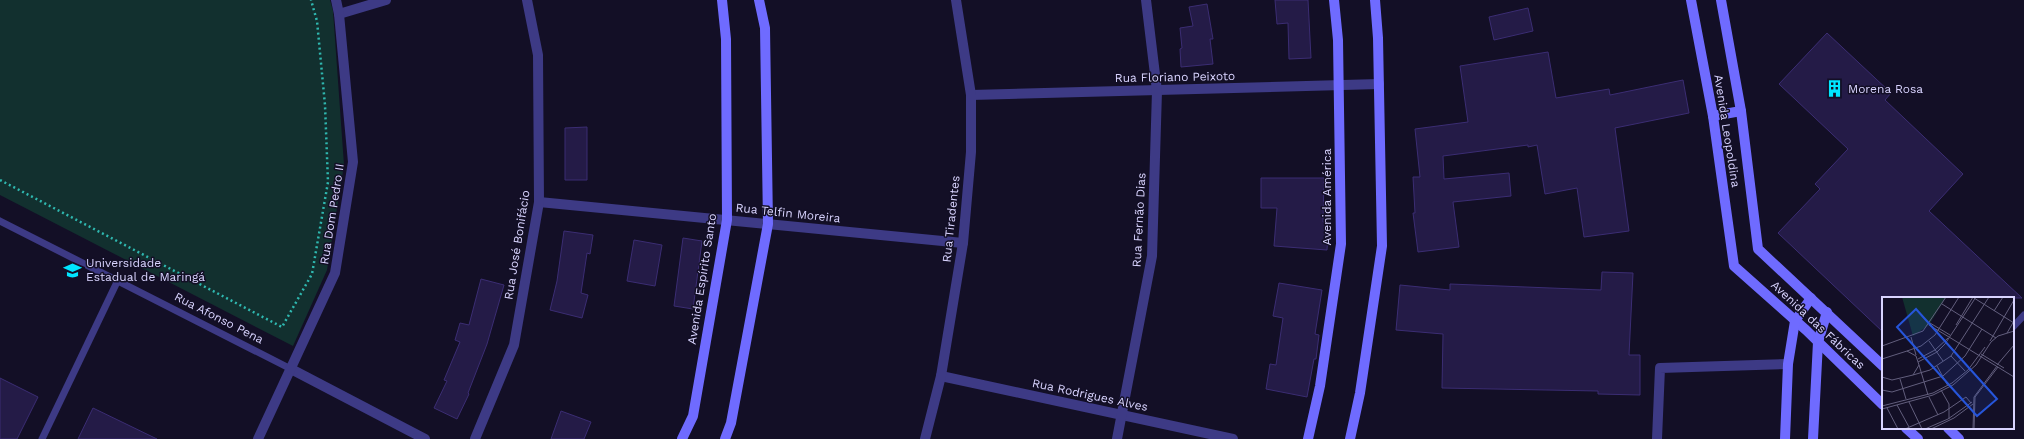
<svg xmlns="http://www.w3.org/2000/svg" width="2024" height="439" font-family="'Work Sans',sans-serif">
  <rect width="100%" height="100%" fill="#130f26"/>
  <path fill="#12302f" d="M0,0H330L333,11L344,165L327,270L293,346L0,195Z"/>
  <g fill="#241b47" stroke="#3b2d73">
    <path d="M1275,0H1308L1311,58L1289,59L1288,23L1277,24Z"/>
    <path d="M1207,4L1213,39H1210L1213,64L1181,67L1180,49L1182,48L1180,28L1193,26L1189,7Z"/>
    <path d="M1528,8L1533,31L1494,40L1489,17Z"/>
    <path d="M1827,33L1891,93L1885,100L1963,174L1929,211L2022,298H1883V332L1778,233L1820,189L1815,184L1848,149L1779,84Z"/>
    <path d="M1548,52L1556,98L1609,89L1610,95L1683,80L1689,113L1615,128L1629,231L1584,237L1577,188L1545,194L1537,145L1528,147V145L1443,156L1444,179L1509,173L1511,196L1453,202L1459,247L1418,252L1413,213H1415L1413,177H1420L1415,129L1468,122L1460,66Z"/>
    <path d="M587,127V180H565V128Z"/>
    <path d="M1261,178H1324L1323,222H1329L1327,250L1274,246L1277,208H1261Z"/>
    <path d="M564,231L593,235L590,254L587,253L581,293L588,295L582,318L550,310L557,281Z"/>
    <path d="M683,238L702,241L693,309L674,306Z"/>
    <path d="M634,240L662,245L655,286L627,281Z"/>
    <path d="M1602,272L1633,273L1629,355H1640V395L1598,394V391L1442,388L1443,334L1396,330L1400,285L1450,290V284L1601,290Z"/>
    <path d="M481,279L504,285L487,344L468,393L469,394L457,419L434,408L447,381L444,380L460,342L455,340L460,323L469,325Z"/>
    <path d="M1279,283L1322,290L1315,334L1319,335L1316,359H1314L1307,397L1266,389L1270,364L1276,365L1283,318L1273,316Z"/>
    <path d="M0,378L38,397L17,439H0Z"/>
    <path d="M93,408L157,439H78Z"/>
    <path d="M561,411L591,422L584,439H551Z"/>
  </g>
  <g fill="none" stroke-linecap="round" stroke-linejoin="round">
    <path stroke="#2fb8b0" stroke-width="2.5" stroke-dasharray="2 3" stroke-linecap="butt" d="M0,180L282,327L312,274L328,182L325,105L317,21L311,0"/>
    <g stroke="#3d3a85" stroke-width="7">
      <path d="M0,221L291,369"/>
      <path d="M2013,327L2024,315"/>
      <path d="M42,439L118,280"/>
    </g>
    <g stroke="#3d3a85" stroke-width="10">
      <path d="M339,14L386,0"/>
      <path d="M971,95L1379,84"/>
      <path d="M539,202L963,243"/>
      <path d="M291,369L425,439"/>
      <path d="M941,376L1233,439"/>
      <path d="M258,439L335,273L353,162L339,14L336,0"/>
      <path d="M475,439L514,345L539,202L538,55L527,0"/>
      <path d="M925,439L941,376L963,243L971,152V95L956,0"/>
      <path d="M1117,439L1152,256L1157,91L1146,0"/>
      <path d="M1657,439L1660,368L1788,364"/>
    </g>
    <g stroke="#6f6bff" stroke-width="10">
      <path d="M1691,0L1713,116L1734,266L1806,330L1883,405"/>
      <path d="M1721,0L1741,111L1758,249L1883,366"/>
      <path d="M1713,116L1741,111"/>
      <path d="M1906,428L1918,439"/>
      <path d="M1948,428L1959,439"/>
      <path d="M682,439L693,416L727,220L726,39L722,0"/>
      <path d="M725,439L731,423L768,224L765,28L759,0"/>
      <path d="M1308,439L1320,386L1341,244L1338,40L1334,0"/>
      <path d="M1350,439L1360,393L1382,246L1378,38L1375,0"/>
      <path d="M1785,439L1788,364L1795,321L1811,298"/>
      <path d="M1813,439L1818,342L1827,312"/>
    </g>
  </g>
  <defs>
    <symbol id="building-bare" viewBox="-9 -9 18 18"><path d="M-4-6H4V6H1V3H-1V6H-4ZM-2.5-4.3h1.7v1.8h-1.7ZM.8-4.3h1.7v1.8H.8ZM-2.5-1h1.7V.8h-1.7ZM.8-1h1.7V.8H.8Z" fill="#00e5ff" stroke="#130f26" stroke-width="2.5" paint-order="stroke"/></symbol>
    <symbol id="university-bare" viewBox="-9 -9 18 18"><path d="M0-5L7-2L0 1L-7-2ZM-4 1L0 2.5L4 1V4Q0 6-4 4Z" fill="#00e5ff" stroke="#130f26" stroke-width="2.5" paint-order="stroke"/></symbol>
  </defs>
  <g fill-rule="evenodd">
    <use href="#building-bare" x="1822" y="76" width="25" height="25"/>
    <use href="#university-bare" x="60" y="258" width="25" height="25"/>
  </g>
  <g text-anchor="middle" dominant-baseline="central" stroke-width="3" stroke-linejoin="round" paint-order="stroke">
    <g font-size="12" fill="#d9d4ff" stroke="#130f26">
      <text transform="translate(1175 77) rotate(-1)">Rua Floriano Peixoto</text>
      <text transform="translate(1727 131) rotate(81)">Avenida Leopoldina</text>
      <text transform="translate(1327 197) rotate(-90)">Avenida América</text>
      <text transform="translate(788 213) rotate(6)">Rua Telfin Moreira</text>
      <text transform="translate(332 214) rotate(-81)">Rua Dom Pedro II</text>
      <text transform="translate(951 219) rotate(-84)">Rua Tiradentes</text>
      <text transform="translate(1139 220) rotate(-87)">Rua Fernão Dias</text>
      <text transform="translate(517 245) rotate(-81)">Rua José Bonifácio</text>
      <text transform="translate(702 279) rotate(-81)">Avenida Espírito Santo</text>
      <text transform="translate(219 318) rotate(27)">Rua Afonso Pena</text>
      <text transform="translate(1818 325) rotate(43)">Avenida das Fábricas</text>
      <text transform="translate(1090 395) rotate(12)">Rua Rodrigues Alves</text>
    </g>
    <g font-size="12" fill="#d9d4ff" stroke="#130f26" text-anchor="start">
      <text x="1848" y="89">Morena Rosa</text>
      <text x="86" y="263">Universidade<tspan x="86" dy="14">Estadual de Maringá</tspan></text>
    </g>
  </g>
  <g transform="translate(1882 297)">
    <rect width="132" height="132" fill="#130f26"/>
    <path d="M20,0H64L47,28L31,39Z" fill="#12302f"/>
    <path fill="none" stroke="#625e7d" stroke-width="1" d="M92,1L132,26M60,7L114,41M112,14L121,0M48,26L68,38M47,28L67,40M74,28L91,0M125,36L132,24M29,40L34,58M67,40L132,80M47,44L61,64M108,44L132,3M0,49L41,34L64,0M25,54L39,49L53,38L77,0M99,57L122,71M69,59L83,74M0,62L25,54L34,59L37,68L31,78L10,83L0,80M36,62L53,53L66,41M36,65L55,55L63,47L94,0M37,68L46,98M115,68L132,48M55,69L66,89M31,78L48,73L69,59L107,0M18,82L24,102M0,93L10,95L61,79L83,59L100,32M59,93L67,107V122M47,100L56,118M27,105L40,132M15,108L27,130M0,109L51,96L70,86L86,73L103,50M5,111L16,132M0,112L51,98L71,88L94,68L109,45L116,39L132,34M23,132L62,115L84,100L89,106M43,132L66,122L90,105M49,132L72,121L91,107M91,132L92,100L115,69M92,132L93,100L116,70"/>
    <path fill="#2655da" fill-opacity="0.15" stroke="#2655da" stroke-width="2" d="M34,12L115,102L95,119L15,30Z"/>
    <rect width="132" height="132" fill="none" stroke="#d9d4ff" stroke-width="2"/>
  </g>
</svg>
